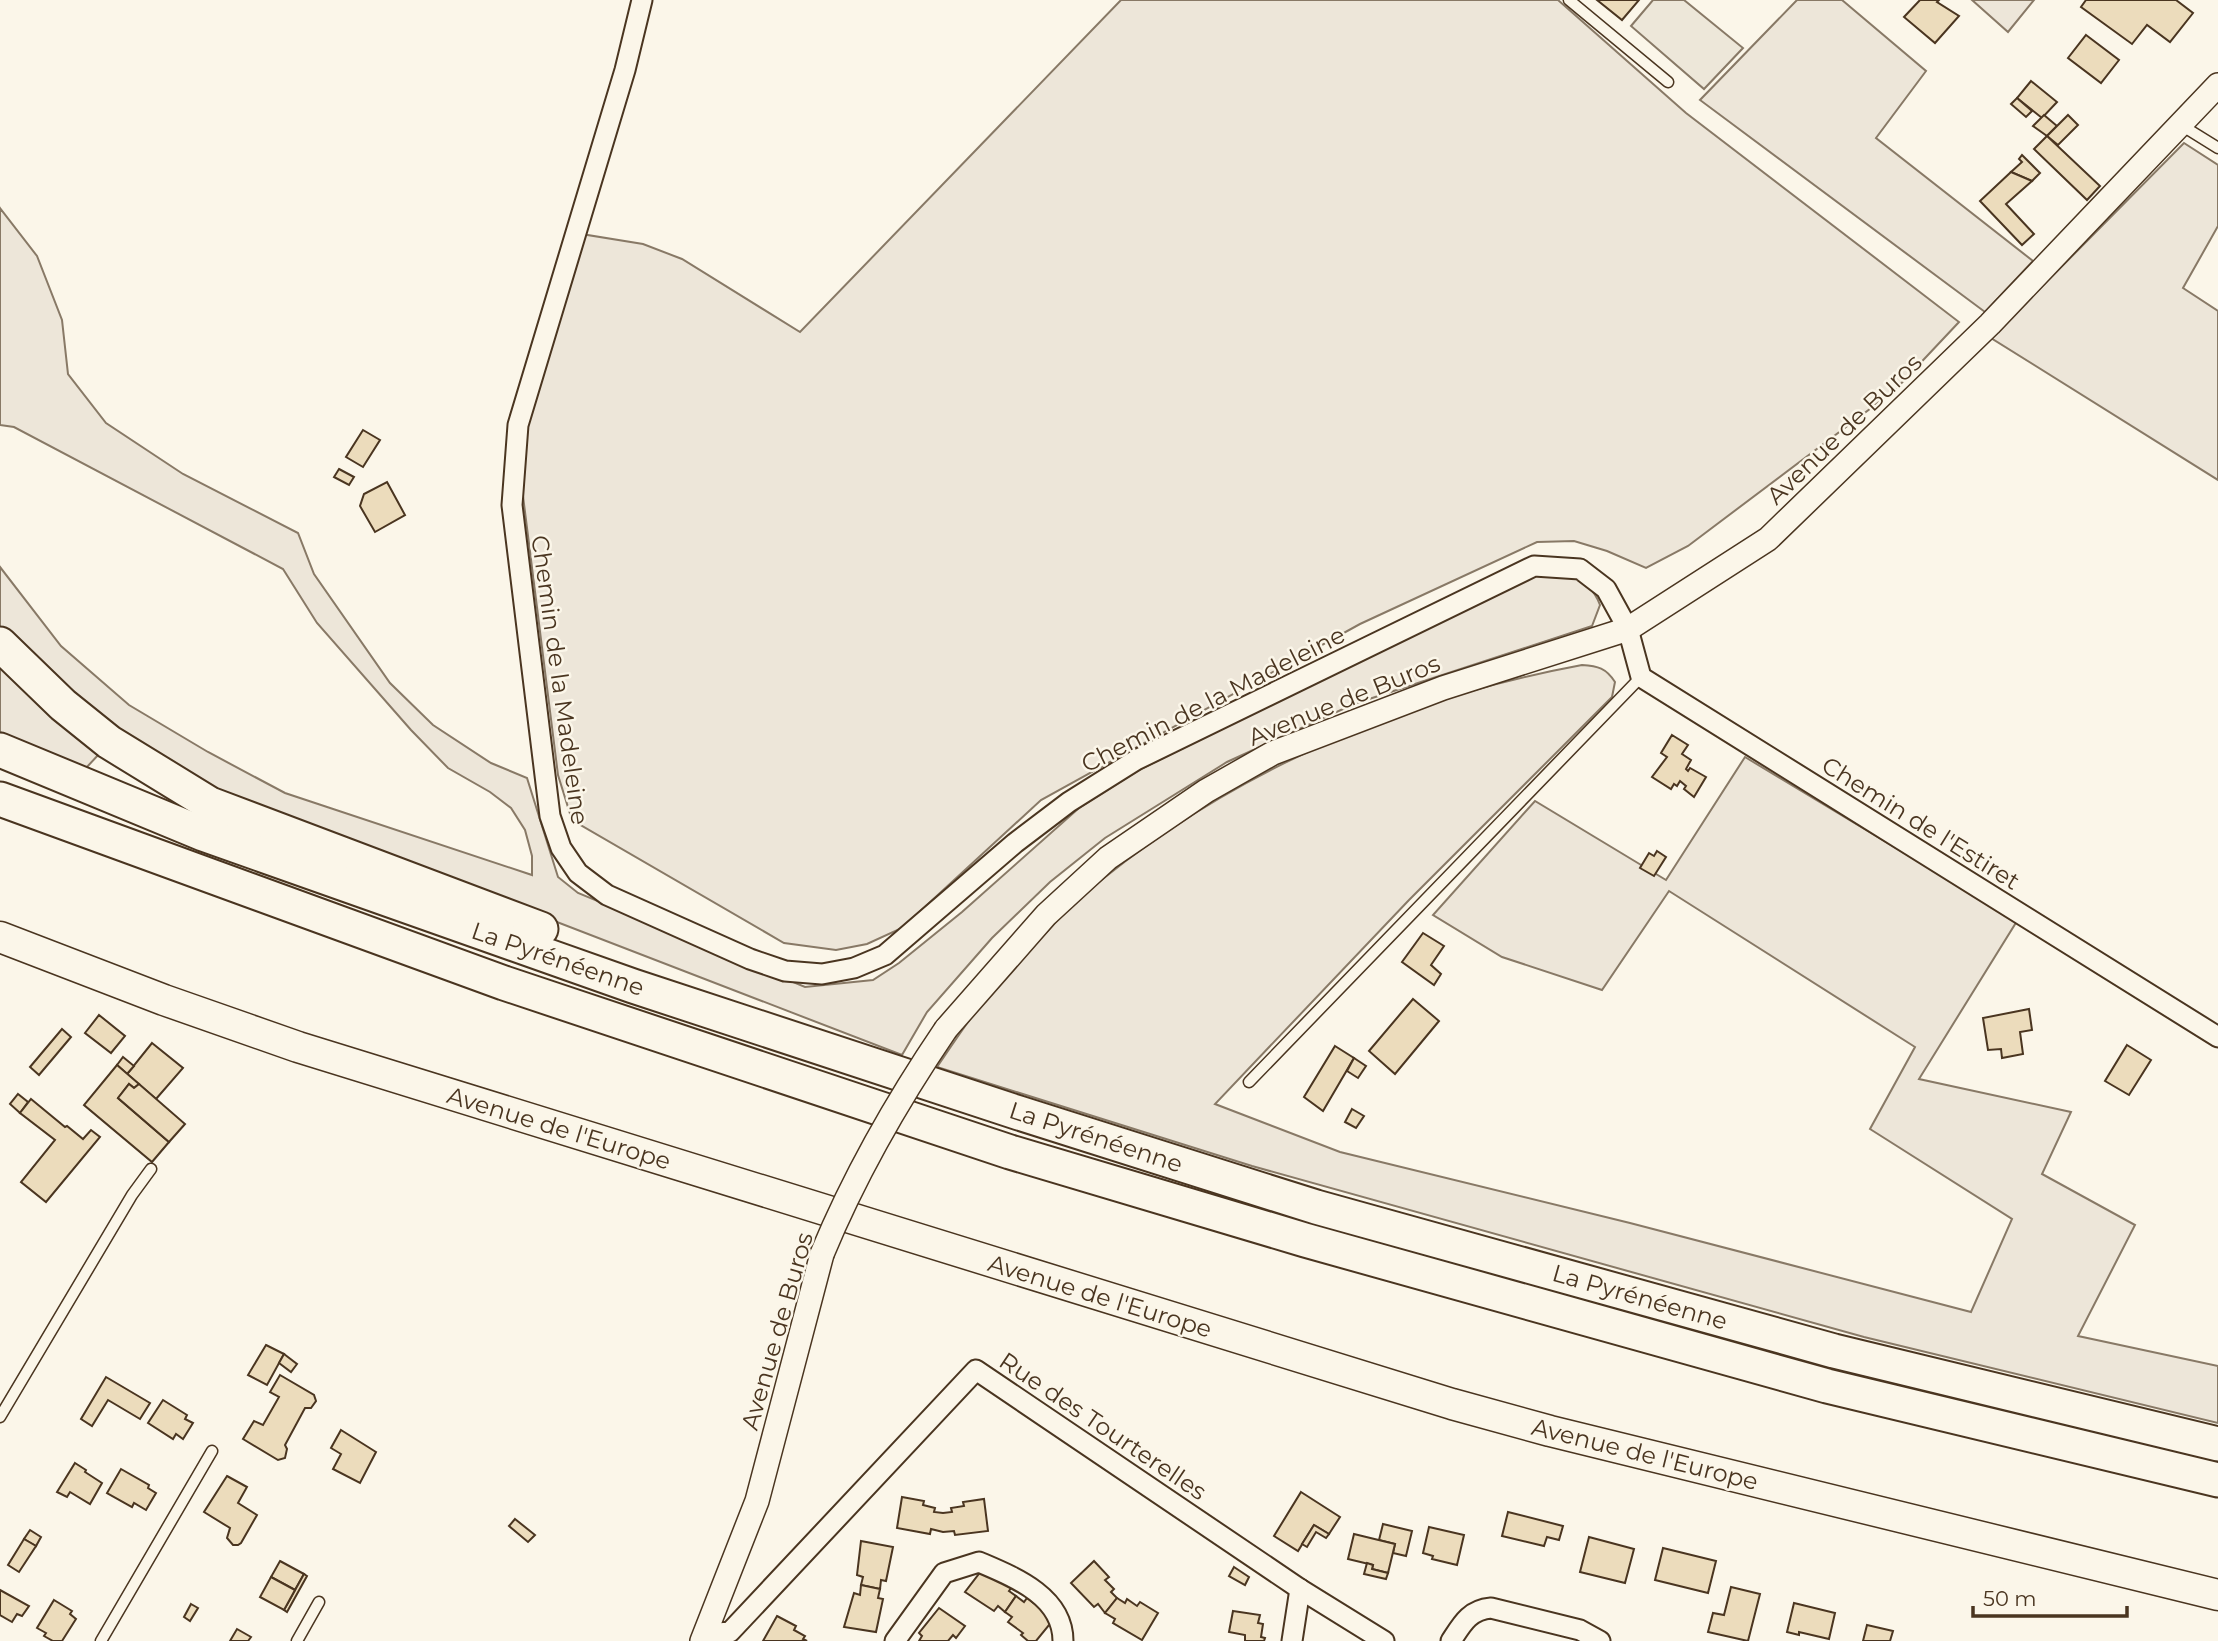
<svg xmlns="http://www.w3.org/2000/svg" width="2218" height="1641" font-family="Montserrat,sans-serif">
  <rect width="100%" height="100%" fill="#fbf6e9"/>
  <g fill="#ede6d9" stroke="#887966" stroke-width="2">
    <path d="M1121,0H1558L1686,113L1959,322L1895,390L1688,546L1646,568L1607,551L1574,541L1537,542L1360,624L1041,800L902,928L867,944L836,950L784,943L572,820L558,775L523,496V453L528,410L581,234L643,244L682,259L800,332Z"/>
    <path d="M1797,0H1842L1926,71L1876,138L2033,261L1985,312L1700,100Z"/>
    <path d="M1972,0H2034L2008,32Z"/>
    <path d="M2184,143L2218,165V226L2183,288L2218,311V480L1991,338Z"/>
    <path d="M0,208L37,256L62,320L68,374L106,423L183,474L298,533L314,574L390,683L433,725L491,763L527,778L558,877L578,893L805,987L873,980L899,963L962,912L1079,808L1139,770L1521,581C1551,568 1588,572 1600,605L1592,626L1354,704L1227,762L1105,838L1050,882L992,938L927,1012L902,1055L274,813L210,786L91,716L0,629V567L61,646L129,705L208,752L285,793L532,875V856L525,830L511,808L490,792L448,768L411,730L317,623L283,569L14,427L0,425Z"/>
    <path d="M0,662L100,753L86,768L0,732Z"/>
    <path d="M1582,665C1598,666 1606,668 1615,682L1612,697L1409,900L1215,1104L1340,1152L1630,1223L1971,1312L2012,1219L1870,1129L1915,1047L1669,891L1602,990L1502,957L1433,915L1535,801L1666,880L1745,757L2017,921L1919,1079L2071,1112L2042,1174L2135,1225L2078,1336L2218,1366V1423L1864,1337L1252,1166L937,1067C956,1039 975,1010 996,985C1011,967 1028,951 1044,935C1056,922 1068,908 1081,897C1223,775 1399,699 1582,665Z"/>
  </g>
  <path fill="#ede7d9" stroke="#887966" stroke-width="2" d="M1653,0H1684L1743,48L1704,89L1631,26Z"/>
  <g fill="#ecdcbc" stroke="#4a3520" stroke-width="2">
    <path d="M1597,0H1639L1622,20Z"/>
    <path d="M1920,0H1939L1937,2L1959,16L1935,43L1904,17Z"/>
    <path d="M2086,0H2176L2193,13L2170,42L2147,25L2132,44L2081,7Z"/>
    <path d="M2086,35L2119,60L2101,83L2068,58Z"/>
    <path d="M2031,81L2057,102L2042,118L2017,98Z"/>
    <path d="M2017,98L2032,111L2026,117L2011,104Z"/>
    <path d="M2044,115L2057,126L2047,136L2033,126Z"/>
    <path d="M2068,115L2078,125L2058,145L2047,136Z"/>
    <path d="M2047,136L2100,186L2087,200L2034,149Z"/>
    <path d="M2022,155L2040,173L2032,181L2011,172L2022,162L2019,159Z"/>
    <path d="M2011,172L2032,181L2006,204L2034,234L2022,245L1980,201Z"/>
    <path d="M363,430L380,440L363,467L346,457Z"/>
    <path d="M339,469L354,477L349,485L334,477Z"/>
    <path d="M387,482L405,515L375,532L360,506L364,494Z"/>
    <path d="M1672,735L1688,745L1682,754L1691,760L1686,769L1688,771L1690,768L1706,777L1694,797L1684,789L1686,786L1680,781L1677,786L1674,784L1671,789L1652,777L1667,757L1661,753Z"/>
    <path d="M1657,851L1666,857L1654,876L1640,868L1649,853L1654,856Z"/>
    <path d="M1423,933L1444,946L1431,965L1441,974L1434,985L1402,962Z"/>
    <path d="M1413,999L1439,1021L1395,1074L1369,1051Z"/>
    <path d="M2029,1009L2032,1030L2020,1032L2023,1054L2002,1058L2001,1049L1988,1050L1983,1018Z"/>
    <path d="M99,1015L125,1036L111,1053L85,1033Z"/>
    <path d="M62,1029L71,1037L39,1075L30,1067Z"/>
    <path d="M152,1043L183,1068L156,1099L127,1074Z"/>
    <path d="M2127,1045L2151,1060L2129,1095L2105,1081Z"/>
    <path d="M1335,1046L1354,1058L1323,1111L1304,1097Z"/>
    <path d="M123,1057L134,1066L127,1074L117,1065Z"/>
    <path d="M1354,1058L1366,1066L1358,1078L1347,1071Z"/>
    <path d="M117,1065L139,1084L134,1088L129,1084L118,1098L169,1142L152,1162L84,1105Z"/>
    <path d="M129,1084L134,1088L139,1084L185,1124L169,1142L118,1098Z"/>
    <path d="M18,1094L28,1102L20,1113L10,1104Z"/>
    <path d="M31,1099L65,1127L67,1126L83,1139L91,1130L100,1137L46,1202L21,1182L55,1140L20,1113Z"/>
    <path d="M1352,1109L1364,1116L1356,1128L1345,1122Z"/>
    <path d="M266,1345L284,1354L267,1385L248,1375Z"/>
    <path d="M284,1354L297,1364L291,1372L279,1363Z"/>
    <path d="M280,1375L314,1395L316,1401L311,1408H305L285,1445L287,1449L285,1458L278,1460L243,1439L254,1421L263,1425L279,1397L270,1392Z"/>
    <path d="M106,1377L150,1403L140,1419L108,1400L92,1426L81,1419Z"/>
    <path d="M163,1400L187,1415L185,1419L193,1423L183,1439L176,1434L173,1439L148,1423Z"/>
    <path d="M341,1430L376,1452L360,1483L333,1469L341,1454L331,1448Z"/>
    <path d="M75,1463L86,1470L85,1472L102,1483L90,1504L70,1492L67,1497L57,1492Z"/>
    <path d="M121,1469L149,1485L148,1488L156,1493L146,1510L134,1503L132,1507L107,1493Z"/>
    <path d="M227,1476L247,1487L238,1503L257,1515L241,1543L238,1545H233L227,1538L230,1528L204,1512Z"/>
    <path d="M1301,1492L1340,1517L1329,1534L1314,1525L1298,1551L1274,1536Z"/>
    <path d="M902,1497L924,1501L923,1505L935,1508L934,1512L943,1513L952,1512L951,1508L964,1506L963,1502L984,1499L988,1531L955,1535L954,1531L943,1532L931,1529L930,1534L897,1528Z"/>
    <path d="M1508,1512L1563,1526L1559,1540L1547,1537L1544,1546L1502,1536Z"/>
    <path d="M515,1519L535,1535L528,1542L509,1526Z"/>
    <path d="M1383,1524L1412,1531L1406,1556L1393,1553L1395,1544L1379,1540Z"/>
    <path d="M1314,1525L1329,1534L1326,1538L1316,1532L1307,1547L1302,1544Z"/>
    <path d="M1429,1527L1464,1535L1457,1565L1432,1559L1433,1556L1423,1553Z"/>
    <path d="M30,1530L41,1537L36,1546L24,1539Z"/>
    <path d="M1354,1534L1395,1544L1388,1573L1372,1569L1373,1565L1348,1559Z"/>
    <path d="M1589,1537L1634,1549L1625,1583L1580,1572Z"/>
    <path d="M24,1539L36,1546L19,1572L8,1565Z"/>
    <path d="M861,1541L893,1547L886,1581L881,1580L880,1589L861,1585L863,1577L857,1575Z"/>
    <path d="M1663,1548L1716,1561L1708,1593L1655,1580Z"/>
    <path d="M280,1561L304,1574L295,1590L271,1577Z"/>
    <path d="M1094,1561L1109,1577L1105,1580L1114,1589L1111,1592L1117,1598L1105,1613L1098,1604L1094,1607L1071,1583Z"/>
    <path d="M1367,1563L1373,1565L1372,1569L1388,1573L1386,1579L1364,1574Z"/>
    <path d="M985,1566L1012,1587L1009,1591L1016,1596L1005,1612L998,1606L994,1611L965,1592Z"/>
    <path d="M1234,1567L1249,1577L1245,1585L1229,1576Z"/>
    <path d="M304,1574L307,1576L287,1612L284,1610Z"/>
    <path d="M271,1577L295,1590L284,1610L260,1597Z"/>
    <path d="M861,1585L880,1589L878,1598L883,1599L876,1632L844,1627L854,1593L860,1595Z"/>
    <path d="M1731,1587L1760,1594L1748,1641L1708,1632L1713,1613L1724,1615Z"/>
    <path d="M0,1590L29,1606L22,1616L17,1614L12,1622L0,1615Z"/>
    <path d="M1016,1596L1024,1602L1027,1598L1054,1619L1036,1641H1028L1021,1635L1023,1633L1008,1622L1012,1617L1005,1612Z"/>
    <path d="M1117,1598L1125,1603L1127,1599L1137,1606L1140,1602L1158,1613L1142,1640L1113,1623L1115,1619L1105,1613Z"/>
    <path d="M54,1600L72,1611L70,1614L76,1619L62,1641H53L44,1636L46,1633L37,1628Z"/>
    <path d="M1794,1603L1835,1613L1829,1639L1799,1632V1635L1787,1632Z"/>
    <path d="M191,1604L198,1608L190,1621L184,1617Z"/>
    <path d="M939,1608L965,1626L956,1638L953,1635L948,1641H919L922,1636L919,1633Z"/>
    <path d="M1233,1611L1260,1615L1258,1623L1263,1624L1261,1637L1265,1638L1264,1641H1245V1635L1229,1632Z"/>
    <path d="M777,1616L796,1626L794,1630L805,1636L803,1639L807,1641H763Z"/>
    <path d="M1867,1625L1893,1631L1890,1641H1863Z"/>
    <path d="M237,1629L251,1637L248,1641H230Z"/>
  </g>
  <g fill="none" stroke-linecap="round" stroke-linejoin="round">
    <defs>
      <g id="service">
        <path d="M1569,0L1668,82"/>
        <path d="M2181,125L2218,148"/>
        <path d="M1249,1082L1641,677"/>
        <path d="M0,1417L132,1195L151,1169"/>
        <path d="M101,1641L212,1451"/>
        <path d="M297,1641L319,1602"/>
      </g>
      <g id="minor">
        <path d="M642,0L625,70L518,425L512,505L550,816L561,848L578,873L607,895L750,959L785,971L822,974L854,968L885,955L1015,843L1069,802L1136,760L1534,566L1580,569L1606,589L1628,629L1641,677L2218,1037"/>
        <path d="M706,1634L730,1632L976,1370L1300,1589L1384,1641"/>
        <path d="M895,1641L944,1573L979,1562C1014,1577 1063,1596 1063,1641"/>
        <path d="M1292,1641L1300,1589"/>
        <path d="M1451,1641C1462,1624 1469,1610 1491,1608L1580,1630L1600,1641"/>
      </g>
      <g id="tertiary">
        <path d="M946,1029L1046,915L1108,858L1206,791L1273,753L1443,688L1628,629L1768,539L1990,324L2218,85"/>
        <path d="M702,1641L757,1501L822,1254"/>
      </g>
      <path id="primary" d="M0,937L164,1000L298,1047L1452,1404L1550,1431L2218,1595"/>
      <g id="motorway">
        <path d="M0,644L63,705L109,742L210,804L541,929"/>
        <path d="M0,750L203,834L633,986L1019,1113L1316,1207L1834,1351L2218,1444"/>
        <path d="M0,799L504,983L1010,1152L1305,1240L1827,1386L2218,1480"/>
      </g>
    </defs>
    <use href="#service" stroke="#4a3520" stroke-width="13"/>
    <use href="#minor" stroke="#4a3520" stroke-width="23"/>
    <use href="#tertiary" stroke="#4a3520" stroke-width="26"/>
    <use href="#primary" stroke="#4a3520" stroke-width="33"/>
    <use href="#motorway" stroke="#4a3520" stroke-width="37"/>
    <use href="#service" stroke="#fbf6e9" stroke-width="10"/>
    <use href="#minor" stroke="#fbf6e9" stroke-width="19"/>
    <use href="#tertiary" stroke="#fbf6e9" stroke-width="23"/>
    <use href="#primary" stroke="#fbf6e9" stroke-width="30"/>
    <use href="#motorway" stroke="#fbf6e9" stroke-width="33"/>
    <defs>
      <path id="tertiary-bridge" d="M822,1254C856,1172 897,1101 946,1029"/>
    </defs>
    <use href="#tertiary-bridge" stroke="#4a3520" stroke-width="26" stroke-linecap="butt"/>
    <use href="#tertiary-bridge" stroke="#fbf6e9" stroke-width="23"/>
  </g>
  <g text-anchor="middle" dominant-baseline="central" stroke-width="5" stroke-linejoin="round" paint-order="stroke">
    <g font-size="24" fill="#4a3520" stroke="#fbf6e9">
      <text transform="translate(1844 429) rotate(-44)">Avenue de Buros</text>
      <text transform="translate(560 680) rotate(82)">Chemin de la Madeleine</text>
      <text transform="translate(1213 699) rotate(-27)">Chemin de la Madeleine</text>
      <text transform="translate(1344 700) rotate(-22)">Avenue de Buros</text>
      <text transform="translate(1921 823) rotate(32)">Chemin de l'Estiret</text>
      <text transform="translate(558 959) rotate(19)">La Pyrénéenne</text>
      <text transform="translate(559 1128) rotate(17)">Avenue de l'Europe</text>
      <text transform="translate(1096 1137) rotate(18)">La Pyrénéenne</text>
      <text transform="translate(1100 1296) rotate(17)">Avenue de l'Europe</text>
      <text transform="translate(1640 1297) rotate(16)">La Pyrénéenne</text>
      <text transform="translate(777 1331) rotate(-74)">Avenue de Buros</text>
      <text transform="translate(1103 1426) rotate(34)">Rue des Tourterelles</text>
      <text transform="translate(1645 1454) rotate(14)">Avenue de l'Europe</text>
    </g>
  </g>
  <path d="M1973 1606v10h154v-10" fill="none" stroke="#4a3520" stroke-width="3.5"/>
  <text x="1983" y="1606" font-size="21" fill="#4a3520" stroke="#fbf6e9" stroke-width="5" paint-order="stroke">50 m</text>
</svg>
